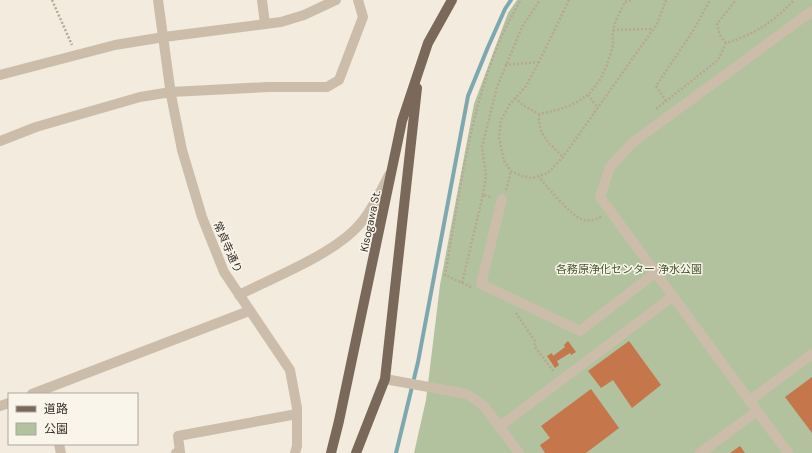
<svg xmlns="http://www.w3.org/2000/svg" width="812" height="453" font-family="'DM Sans','Noto Sans JP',sans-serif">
  <rect width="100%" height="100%" fill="#f3ebde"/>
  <path fill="#b2c29e" d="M517,0H812V453H414L426,400L440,285L474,104L508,13Z"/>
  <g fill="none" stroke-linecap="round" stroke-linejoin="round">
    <path stroke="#7da8af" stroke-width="4" d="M396,453L418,362L468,96L488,47L505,9L511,0"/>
  </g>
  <g fill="#c5764a">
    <path d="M568,341L576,352L571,355L570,353L557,361L559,365L555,368L547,356L552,353L553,356L565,347L564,345Z"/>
    <path d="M629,341L661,385L632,408L613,380L601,388L588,371Z"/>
    <path d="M812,377V433L785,397Z"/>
    <path d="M591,389L619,428L586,453H545L540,445L550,438L541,426Z"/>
    <path d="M740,446L745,453H730Z"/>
  </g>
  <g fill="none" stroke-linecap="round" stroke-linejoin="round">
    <g stroke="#b7a794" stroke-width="2.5" stroke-dasharray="2 2" stroke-linecap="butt">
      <path d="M52,0L72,45"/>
      <path d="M569,0L539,62L526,86L510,104L501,120L499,138L504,161L511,171L522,176L532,178L548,173L563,157L657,24L666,0"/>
      <path d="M613,30L653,29"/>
      <path d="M726,43L720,35L717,24L736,0"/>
      <path d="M505,65L539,62"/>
      <path d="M588,95L598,108"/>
      <path d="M515,98L524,106L539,114C582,106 600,93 612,49C614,43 612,37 613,31C615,21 620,11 625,2L631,0"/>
      <path d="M666,101L656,86L693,31L710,0"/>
      <path d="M656,109L718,60L726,43C756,34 773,22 794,0"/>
      <path d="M539,114C538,136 549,143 563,157"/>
      <path d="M538,176C547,186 570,215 581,219C587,222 596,220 602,216"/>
      <path d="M506,190L511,171"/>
      <path d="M483,195L486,176L482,147L497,87L522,27L540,0"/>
      <path d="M462,283L483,195L491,197"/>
      <path d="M471,287L445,275C461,187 473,76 521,0"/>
      <path d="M516,313L535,341V347L554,372"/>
    </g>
    <g stroke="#cbbdaa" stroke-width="10">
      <path d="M158,0L171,95L182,150L202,217L224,272L290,370L297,408V446L295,453"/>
      <path d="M262,0L265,24"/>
      <path d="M0,75L115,45L164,37L281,22L304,15L336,0"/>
      <path d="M0,141L36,127L140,97L171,92L268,87H327L339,80L363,17L358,0"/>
      <path d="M502,199L481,284L580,331L655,273"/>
      <path d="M239,295C274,277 334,254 359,225C372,211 380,192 389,175"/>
      <path d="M385,379L467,394L484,406L519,453"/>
      <path d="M32,394L249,311"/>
      <path d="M749,401L812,354"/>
      <path d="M0,406L9,403"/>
      <path d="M499,427L672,297"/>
      <path d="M59,444L61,453"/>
      <path d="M176,453L180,452L178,436L297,414"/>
      <path d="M700,453L757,411"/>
      <path d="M788,453L600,197L610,167L632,143L812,11"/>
    </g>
    <g stroke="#7a695b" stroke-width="10">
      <path d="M331,453L339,421L402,121L428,43L452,0"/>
      <path d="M356,453L385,379L417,88"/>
    </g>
  </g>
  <g text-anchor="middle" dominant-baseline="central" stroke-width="3" stroke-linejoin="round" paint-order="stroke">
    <g font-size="11" fill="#38302a" stroke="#faf5eb">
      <text transform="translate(370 221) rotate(-78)">Kisogawa St.</text>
      <text transform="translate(228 247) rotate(66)">常貞寺通り</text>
    </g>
    <g font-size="11" fill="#43572d" stroke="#faf5eb">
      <text x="629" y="269">各務原浄化センター 浄水公園</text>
    </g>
  </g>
  <rect x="8" y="393" width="130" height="52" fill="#faf5eb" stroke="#aca69e"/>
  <rect x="16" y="406" width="20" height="6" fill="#7a695b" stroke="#aca69e"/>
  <text x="44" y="413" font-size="12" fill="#38302a">道路</text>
  <rect x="16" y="423" width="20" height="12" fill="#b2c29e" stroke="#aca69e"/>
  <text x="44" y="433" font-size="12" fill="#38302a">公園</text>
</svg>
